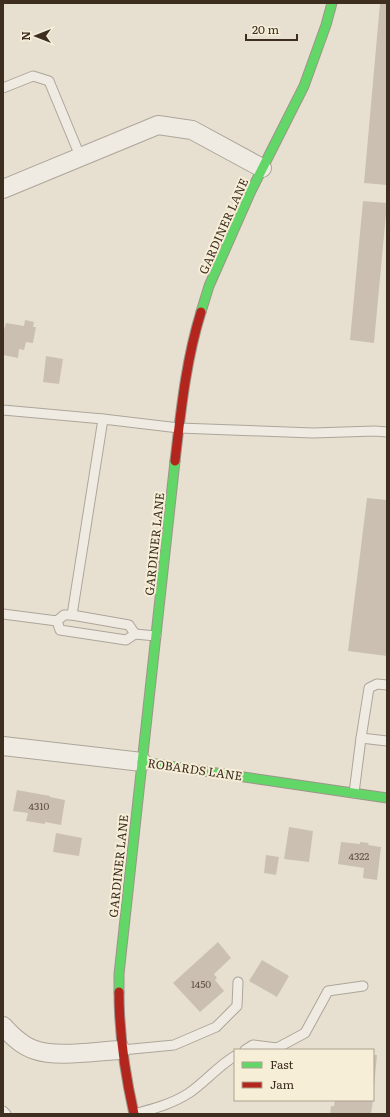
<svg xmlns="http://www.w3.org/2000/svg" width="390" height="1117" font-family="Literata,serif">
  <rect width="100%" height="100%" fill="#e7e0d1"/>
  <g fill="#cbbfb2">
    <path d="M380,3H387V185L364,183Z"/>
    <path d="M363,201L387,203L374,343L350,340Z"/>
    <path d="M25,320L34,322L33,327H36L33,343L26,342L24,350L19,349L18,358L3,355V333L6,323L24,326Z"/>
    <path d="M46,356L63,359L59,384L43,382Z"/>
    <path d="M367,498L387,500V656L348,651Z"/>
    <path d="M17,790L50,796V797L65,800L61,825L45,822V824L26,821L28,813L13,811Z"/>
    <path d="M289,827L313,831L309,862L284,859Z"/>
    <path d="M56,833L82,838L79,856L53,852Z"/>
    <path d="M341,842L360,844V842L369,843L368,845L381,847L377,880L363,878L364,868L338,864Z"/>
    <path d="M266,855L279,857L276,875L264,873Z"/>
    <path d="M218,942L231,958L214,974L217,978L215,980L224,991L200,1012L173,983Z"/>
    <path d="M262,960L289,976L277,997L249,981Z"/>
    <path d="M373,1055H377L374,1087H373Z"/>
    <path d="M335,1100H373L371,1114H330L331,1106H334Z"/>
  </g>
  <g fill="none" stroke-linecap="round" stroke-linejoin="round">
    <defs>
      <g id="lane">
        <path d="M3,88L33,76L49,81L80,156"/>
        <path d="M3,410L103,419"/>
        <path d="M3,614L57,621"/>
        <path d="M72,615L103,419L179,428L313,433L375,431L387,432"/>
        <path d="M57,621L60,630L126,640L135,634L156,636"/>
        <path d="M57,621L64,615H72L129,625L135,634"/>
        <path d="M361,738L387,741"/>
        <path d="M354,793L361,738L369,688L377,684L387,685"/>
        <path d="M277,1048L305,1033L328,991L363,986"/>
        <path d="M122,1050L174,1045L216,1027L237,1006L238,982"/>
        <path d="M245,1050L253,1045L277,1048L279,1050"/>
        <path d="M3,1111L6,1114"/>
        <path d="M134,1114C153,1109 172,1104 189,1093C205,1082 218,1066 235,1056"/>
      </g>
      <g id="street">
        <path d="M3,189L158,125L192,130L262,168"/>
        <path d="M3,746L142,762"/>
        <path d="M3,1026C12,1036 22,1046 35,1050C58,1058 96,1051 121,1050"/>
      </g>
      <g id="fast">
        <path d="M201,312L209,286L251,191L304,86L326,25L332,3"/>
        <path d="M142,762L387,798"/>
        <path d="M119,992V974L175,461"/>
      </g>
      <g id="jam">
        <path d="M175,461C181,410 186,360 201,312"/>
        <path d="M119,992C119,1034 125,1074 134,1114"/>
      </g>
    </defs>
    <use href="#lane" stroke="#ada599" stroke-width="11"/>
    <use href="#street" stroke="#ada599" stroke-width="20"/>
    <use href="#fast" stroke="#9c958a" stroke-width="11"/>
    <use href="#jam" stroke="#9c958a" stroke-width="11"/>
    <use href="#lane" stroke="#efebe3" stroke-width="9"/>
    <use href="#street" stroke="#efebe3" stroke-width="18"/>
    <use href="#fast" stroke="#63d668" stroke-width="9"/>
    <use href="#jam" stroke="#b3261e" stroke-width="9"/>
  </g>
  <g text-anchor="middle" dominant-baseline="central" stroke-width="4" stroke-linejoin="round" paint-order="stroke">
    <g font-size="10" fill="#605244">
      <text x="39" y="805">4310</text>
      <text x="359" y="855">4322</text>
      <text x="201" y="983">1450</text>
    </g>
    <g font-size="12" fill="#3d2e20" stroke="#f7eed8">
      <text transform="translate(223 226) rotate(-66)">GARDINER LANE</text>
      <text transform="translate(154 544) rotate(-84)">GARDINER LANE</text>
      <text transform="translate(195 769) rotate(8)">ROBARDS LANE</text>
      <text transform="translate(118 866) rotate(-84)">GARDINER LANE</text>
    </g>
  </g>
  <rect width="390" height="1117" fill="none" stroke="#3d2e20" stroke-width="8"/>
  <rect x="234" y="1049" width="140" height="52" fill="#f7eed8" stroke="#ada18e"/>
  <rect x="242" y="1062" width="20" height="6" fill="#63d668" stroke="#ada18e"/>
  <text x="270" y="1069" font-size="12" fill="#3d2e20">Fast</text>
  <rect x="242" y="1082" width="20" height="6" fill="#b3261e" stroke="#ada18e"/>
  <text x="270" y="1089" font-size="12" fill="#3d2e20">Jam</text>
  <g transform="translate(36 36) rotate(270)" stroke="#f7eed8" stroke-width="3" paint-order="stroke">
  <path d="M0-3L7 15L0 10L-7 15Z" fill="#3d2e20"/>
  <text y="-6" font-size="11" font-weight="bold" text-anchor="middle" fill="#3d2e20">N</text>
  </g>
  <path d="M246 34v6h51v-6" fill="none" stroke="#3d2e20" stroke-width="2"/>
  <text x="252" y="34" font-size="12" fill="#3d2e20" stroke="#f7eed8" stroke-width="3" paint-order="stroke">20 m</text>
</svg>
